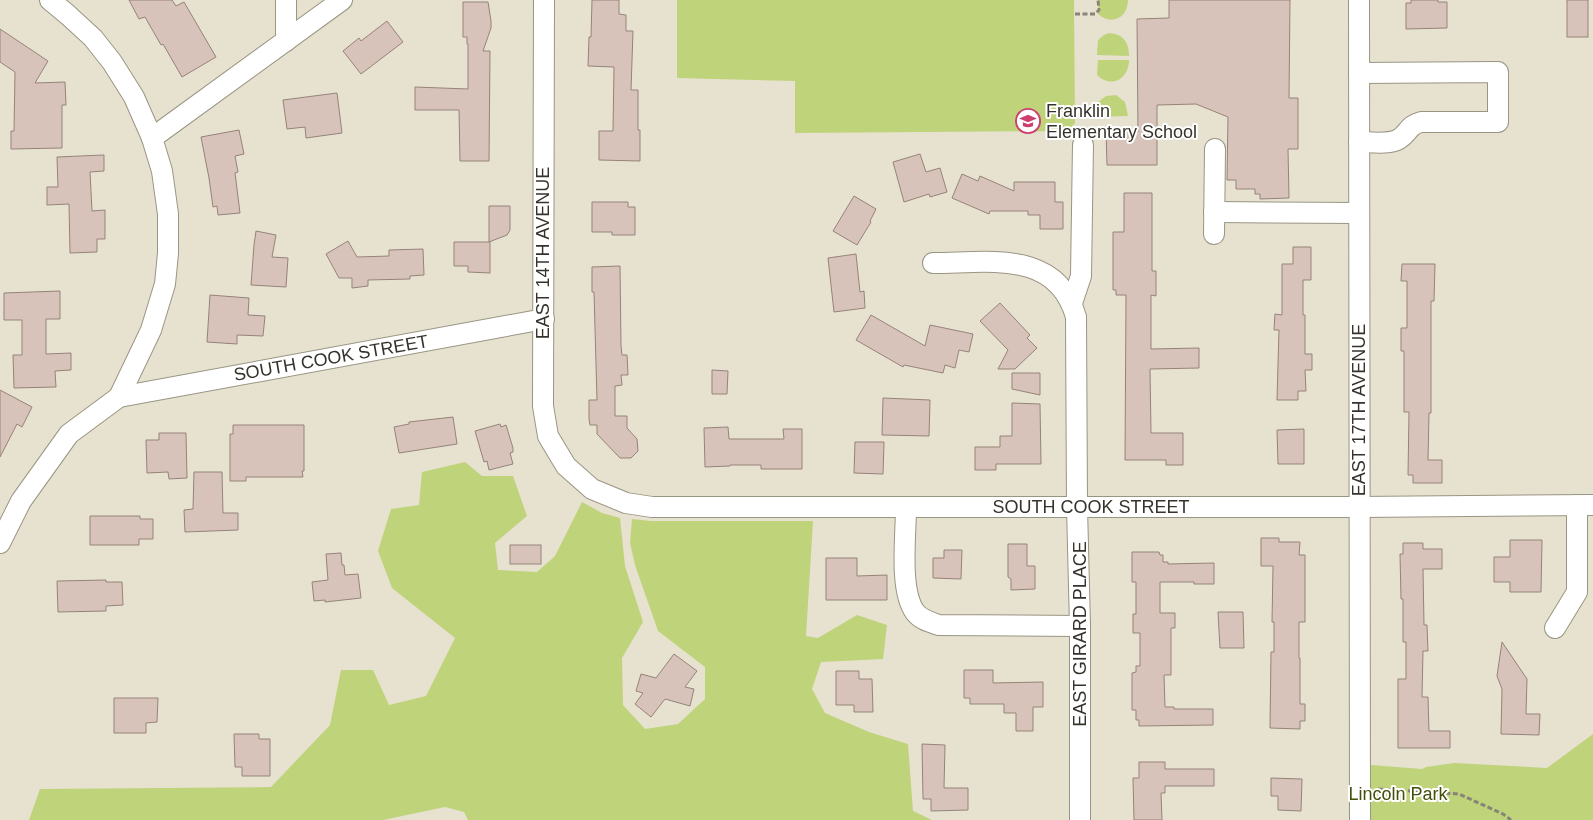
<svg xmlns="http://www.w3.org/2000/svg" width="1593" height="820" font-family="Arial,sans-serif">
  <rect width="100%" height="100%" fill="#e7e2cf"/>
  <g fill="#bfd37b">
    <path d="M677,0H1074L1075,123L1068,131L795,133V81L677,78Z"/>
    <path d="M1098,0H1128C1128,18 1111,26 1098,14Z"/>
    <path d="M1109,33C1123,34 1129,42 1129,56L1097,55L1098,40L1104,35Z"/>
    <path d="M1098,60H1129C1129,79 1111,89 1097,75Z"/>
    <path d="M1116,95L1125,102L1128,116L1097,117L1098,102L1106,96Z"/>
    <path d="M465,462L482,476H513L527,516L495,543L498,570L537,572L555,556L582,502L602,513L620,518L625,566L643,622L622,658L623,705L645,729L678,724L705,699V667L658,631L635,565L630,543L632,519L651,521H813L806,636L818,638L857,615L887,625L883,659L821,662L812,689L825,713L869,732L908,744L913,811L932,820H468L464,812L445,807L383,820H29L40,789L271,787L330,725L341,670H373L389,705L426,696L455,638L392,588L378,551L391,509L419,505L422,472Z"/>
    <path d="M1593,734V820H1371V765L1422,769L1426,767L1454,763L1547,768Z"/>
  </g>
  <g fill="#d8c3ba" stroke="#95837a">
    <path d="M129,0H172L176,6L184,2L216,57L182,77L163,44L161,45L145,17L139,19Z"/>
    <path d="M592,0H619V14L626,15V31H633L631,90H638V130H640V161L599,160V131H613L614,67L588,66L589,37H591Z"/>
    <path d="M1169,0H1290L1289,98H1298V149H1288L1289,198L1260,199V194H1255V189H1236V180H1227L1228,117L1196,104L1157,105V165H1107L1106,132H1138L1137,19L1169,18Z"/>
    <path d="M1411,0H1438V2H1447V28L1406,29V3H1411Z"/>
    <rect x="1567" y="0" width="21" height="37"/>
    <path d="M463,2H488L491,21V28L483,51H490L489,161H460L459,110H415V87L468,89V44H467V37H463Z"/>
    <path d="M387,21L403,42L361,74L343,51L359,38L361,41Z"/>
    <path d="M0,29L48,61L35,83L65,82L66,105H62V148L11,149V131H14L15,72L0,62Z"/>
    <path d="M337,93L342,133L306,138L305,127L287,129L283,100Z"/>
    <path d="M239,130L244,154L235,156L238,172L235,173L240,213L218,215L217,206L213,207L209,178L201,137Z"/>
    <path d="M920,154L926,172L940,168L947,192L930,197L929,194L904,202L893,162Z"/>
    <path d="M104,155V171L90,172L92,211L105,210V239H97V252L70,253L69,204L47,205V187H58L57,157Z"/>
    <path d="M962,174L978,181L980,176L1014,191V182H1055V202H1063V229H1040V215H1028V211H990L989,214L952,198Z"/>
    <path d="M1124,193H1152V271H1156V296L1151,295V349L1199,348V368L1150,369L1151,433H1183V465H1166V460H1125L1126,295H1116V290H1113V232H1124Z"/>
    <path d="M854,196L876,209L870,221L871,222L857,245L833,231Z"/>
    <path d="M592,202H628V207H635V235H612V232H592Z"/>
    <path d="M489,206H510V230L507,235L489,242Z"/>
    <path d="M256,231L276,235L272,257L288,258L286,287L251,285L254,245Z"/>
    <path d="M348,241L357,257L389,256V250L423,249L424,275L410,276V279L368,280V286L352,288V278H339L326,254Z"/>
    <path d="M454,242H490V273L468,272V266H454Z"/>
    <path d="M1293,247H1311V280H1303V315H1305V354H1312V370H1305L1306,391H1298V400H1277L1279,330H1274L1275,314L1282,315V264H1293Z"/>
    <path d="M856,254L860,292L864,291L865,308L834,312L828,258Z"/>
    <path d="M1402,264H1435L1434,301H1431V413H1429L1428,460H1442V483H1413V475H1408L1409,412H1404V351H1401V328H1407V281H1401Z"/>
    <path d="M620,266L621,346L622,355H627L628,375H621L622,385L615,386V416H627V428L637,439L638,451L631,458H620L597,434V425H590L589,419V400H597L594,292H592V267Z"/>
    <path d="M60,291V319H46V354L71,353V370L55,371L56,387L14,388L13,355H22V320H4V293Z"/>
    <path d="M210,295L249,298L248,315L265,316L263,336L237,335V344L207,342Z"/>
    <path d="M1000,303L1030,335L1027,338L1037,348L1015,369H998L1008,350L980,321Z"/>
    <path d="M871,315L925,346L930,325L973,334L969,352L959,350L955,368L945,365L943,373L904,365L903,367L856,340Z"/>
    <path d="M712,370L728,371L727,394H712Z"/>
    <path d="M1012,373H1040V395L1012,389Z"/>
    <path d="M0,390L32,407L22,427L17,424L0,457Z"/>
    <path d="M883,398L930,400L929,436L882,435Z"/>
    <path d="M1012,403L1040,404L1041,464H996V470H975V447H1000V436H1012Z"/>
    <path d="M453,417L457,444L399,453L394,427L409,424V422Z"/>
    <path d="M500,424L501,427L506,425L513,448V452L510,453L513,464L489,470L487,461L484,462L475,431Z"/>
    <path d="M233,425H304V471H302L303,477H246V481H230V434H233Z"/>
    <path d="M728,427L729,439H784L783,429H802V469H761V465H730V466L705,467L704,428Z"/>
    <path d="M1304,429V464H1278L1277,430Z"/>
    <path d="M159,433H186L187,478L169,479L168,472L147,473L146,440H159Z"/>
    <path d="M855,442H884L883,474L854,473Z"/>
    <path d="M194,472H222L223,513H238V530L185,532L184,510L193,509Z"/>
    <path d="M90,516H140V519H153V539H139V545H90Z"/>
    <path d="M1261,538H1279V542H1300L1299,555H1305V622H1299V658H1300V704H1305V721H1300V729L1270,728L1271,652H1274V622H1272L1273,566H1261Z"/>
    <path d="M1510,540H1542L1541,592H1510V582H1494V557H1510Z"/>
    <path d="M1403,543H1423V549H1442V569H1423L1424,625H1427L1428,651H1423L1422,697H1428L1429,731H1450V748H1398V679H1406V642H1403V599H1401L1400,554H1403Z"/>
    <path d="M1008,544H1027V566H1035V589L1011,590V579L1008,577Z"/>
    <rect x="510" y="545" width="31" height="19"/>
    <path d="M944,550H962L961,579L933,578V558H944Z"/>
    <path d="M1132,552H1159L1160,555H1163V562H1168V564L1214,563V584H1194V582H1160V613H1175V628H1171V675H1164L1165,707H1174V709H1213V725L1139,726V720H1136V710H1132V673L1136,672V666H1140V633H1133V614H1136V582H1132Z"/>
    <path d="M341,553L342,565H344L345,575L358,574L361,598L325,602V600L314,601L312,582L328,580L326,554Z"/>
    <path d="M826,558H857V576L887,575V600H826Z"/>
    <path d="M106,580V582H122L123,605L106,606V611L58,612L57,581Z"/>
    <path d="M1218,612H1243L1244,648H1220Z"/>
    <path d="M1502,642L1527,679L1526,714H1540L1539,735L1501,734L1502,689L1497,676Z"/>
    <path d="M674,654L697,671L685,687L694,689L690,706L665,699L651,717L635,704L643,693L636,691L641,674L656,678Z"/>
    <path d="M964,670H993V683L1043,682V707H1033V731H1016V713H1004V704H970V698H964Z"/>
    <path d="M836,671H859V679H872L873,712H854V705H836Z"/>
    <path d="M114,698H158L157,722L146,723V733H114Z"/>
    <path d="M234,734H259V739H270V776H242V767H235Z"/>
    <path d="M922,744L945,745L944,788H968V810L931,811V799H923Z"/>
    <path d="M1139,762H1165V769H1214V786H1165V793H1161L1162,820H1134L1133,778H1139Z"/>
    <path d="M1271,778L1302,779L1301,811L1278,810V796H1271Z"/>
  </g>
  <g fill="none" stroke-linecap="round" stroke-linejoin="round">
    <defs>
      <g id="minor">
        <path d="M286,0V41"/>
        <path d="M544,0L543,406L548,436L566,466L592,489L626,503L652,507H1359L1593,505"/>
        <path d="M1359,0L1360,820"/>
        <path d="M1359,73L1498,72V122H1421C1407,126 1409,133 1399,139C1389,145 1370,142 1359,142"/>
        <path d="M152,138L342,0"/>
        <path d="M1214,212L1359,213"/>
        <path d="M1214,234L1215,149"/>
        <path d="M933,263C989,263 1057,249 1076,317L1077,507L1080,626V820"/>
        <path d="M1072,303L1081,276L1083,145"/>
        <path d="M119,397L544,319"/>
        <path d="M906,508C906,535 899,590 915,612C921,620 930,622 939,625L1080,626"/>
        <path d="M0,543L21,501L69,434L119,397L151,330L165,284L168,253V214L162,171L152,138L134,97L112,62L93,38L68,15L50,0"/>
        <path d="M1555,628L1577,592V505"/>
      </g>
    </defs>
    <use href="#minor" stroke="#999583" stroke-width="22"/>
    <g stroke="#888478" stroke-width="3" stroke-dasharray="5 2.5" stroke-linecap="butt">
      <path d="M1075,14H1095L1099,10L1098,0"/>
      <path d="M1378,789L1459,794L1503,814L1511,820"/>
    </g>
    <use href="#minor" stroke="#fff" stroke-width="20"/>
  </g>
  <defs>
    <symbol id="school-ring" viewBox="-11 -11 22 22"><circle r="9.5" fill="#fff" stroke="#cd3f6e" stroke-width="1.5"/><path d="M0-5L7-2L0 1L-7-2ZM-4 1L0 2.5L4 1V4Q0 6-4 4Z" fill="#cd3f6e"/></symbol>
  </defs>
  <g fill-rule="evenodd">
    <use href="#school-ring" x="1014" y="107" width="28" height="28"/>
  </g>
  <g text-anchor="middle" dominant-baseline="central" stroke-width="4" stroke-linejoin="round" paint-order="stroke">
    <g font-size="18" fill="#35332c" stroke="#fff" text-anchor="start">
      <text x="1046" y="111">Franklin<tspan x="1046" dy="21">Elementary School</tspan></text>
    </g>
    <g font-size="18" fill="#35332c" stroke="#fff">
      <text transform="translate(543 253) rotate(-90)">EAST 14TH AVENUE</text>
      <text transform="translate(331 358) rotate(-10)">SOUTH COOK STREET</text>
      <text transform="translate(1359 410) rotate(-90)">EAST 17TH AVENUE</text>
      <text x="1091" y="507">SOUTH COOK STREET</text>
      <text transform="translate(1080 634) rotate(-90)">EAST GIRARD PLACE</text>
    </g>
    <g font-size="18" fill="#434f0a" stroke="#fff">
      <text x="1398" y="794">Lincoln Park</text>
    </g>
  </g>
</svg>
